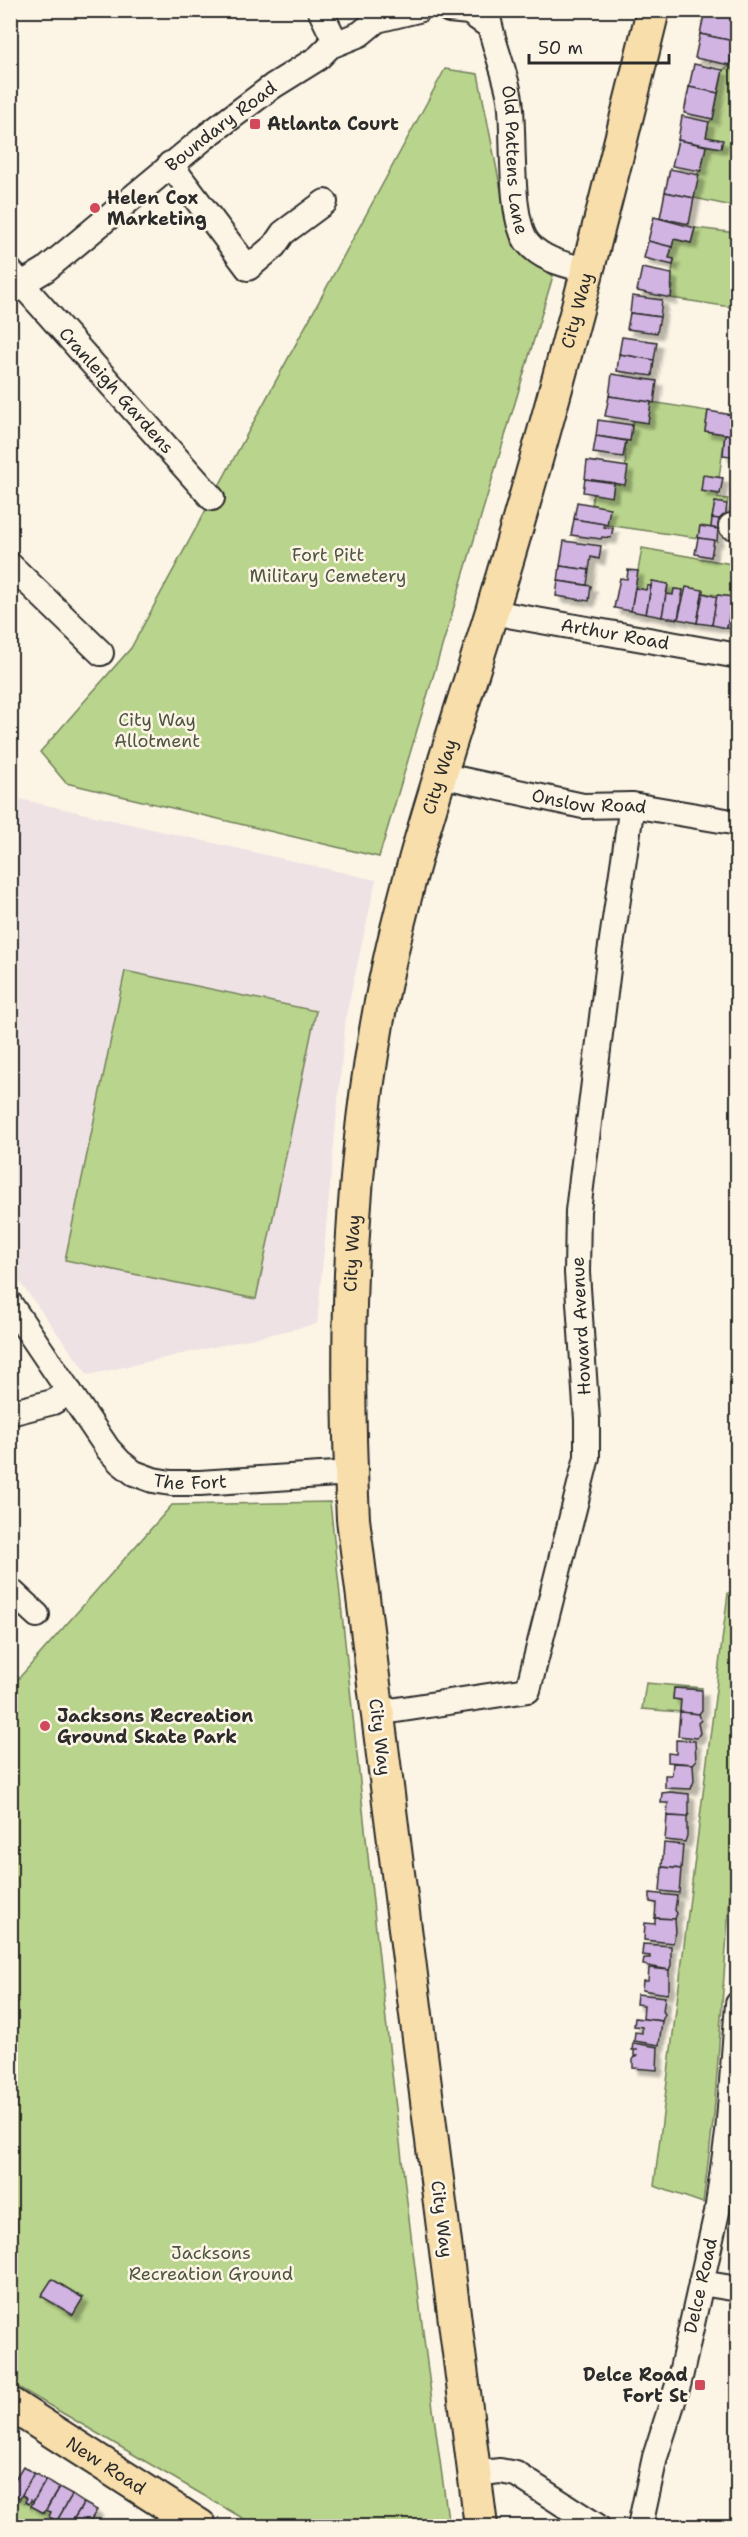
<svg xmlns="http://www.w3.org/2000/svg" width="748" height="2537" font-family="'Shantell Sans',sans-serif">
  <defs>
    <filter id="shadow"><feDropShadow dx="5.5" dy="5.5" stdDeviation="1.5" flood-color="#0004"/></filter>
  </defs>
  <rect width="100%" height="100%" fill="#fcf5e5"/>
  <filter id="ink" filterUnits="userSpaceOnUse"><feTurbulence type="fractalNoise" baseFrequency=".0167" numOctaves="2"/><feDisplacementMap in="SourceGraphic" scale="12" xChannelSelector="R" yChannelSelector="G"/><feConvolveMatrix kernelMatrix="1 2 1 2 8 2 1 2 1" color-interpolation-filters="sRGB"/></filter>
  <g filter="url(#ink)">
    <path fill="#efe2e4" d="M11,797L376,880L346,1016L317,1324L88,1375L11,1270Z"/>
    <g fill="#b9d48c" stroke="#72805c" stroke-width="1.5">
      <path d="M732,52L737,53V207L694,198L698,173L701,171L706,146L721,148L722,140L706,137L709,122L713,119L723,70L730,65Z"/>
      <path d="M445,69L478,74L512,246L553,276L379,857L66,783L40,752L131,648Z"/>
      <path d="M695,228L737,233V308L671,298L673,286L670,285L674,259L669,258L674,239L691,243Z"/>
      <path d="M651,402L708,411L705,431L725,434L719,478L701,491L718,494V498L728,499L727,504L715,502L711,528L700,526L698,538L607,525L609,508L592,505L593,494L612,496L614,483L625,484C628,468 623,457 626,441H630L633,421L648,423Z"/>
      <path d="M642,548L737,565V598L703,593V590L684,597L682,596L683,590L674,589L673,595L667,594L668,584L653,581L651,586H647L646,590L635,588Z"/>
      <path d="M125,971L316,1011L256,1299L65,1260Z"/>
      <path d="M330,1502C367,1844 401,2186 449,2526H256L11,2383V1687L172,1505Z"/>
      <path d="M737,1590V1796L714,2114L703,2203L654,2186L728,1593Z"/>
      <path d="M646,1683L703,1688H674L673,1699L681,1700L680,1712L642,1709Z"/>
      <path d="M22,2495L27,2498L25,2502L29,2504L31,2500L33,2502L31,2506L44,2513L46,2510L51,2512L49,2517L57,2521L54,2526H11L10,2517Z"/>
    </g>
    <g fill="#d1b4e1" stroke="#2b2b2b" stroke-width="1.5" filter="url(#shadow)">
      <path d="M705,10L738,15V42L700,34Z"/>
      <path d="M714,10H738V11L737,15Z"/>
      <path d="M700,34L738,42V53L732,52L730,65L695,58Z"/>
      <path d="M694,64L723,70L718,93L689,87Z"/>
      <path d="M689,87L718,93L713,119L684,113Z"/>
      <path d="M682,116L709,122L706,137L723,140L721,148L678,140Z"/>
      <path d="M678,140L706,146L701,171L672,166Z"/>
      <path d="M670,169L699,175L694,198L665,192Z"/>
      <path d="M665,192L694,198L689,224L660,218Z"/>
      <path d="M654,217L695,228L691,243L674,239L672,247L648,241Z"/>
      <path d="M648,241L672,247L669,258L674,259L673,265L644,258Z"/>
      <path d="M642,268L672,274L671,298L637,291Z"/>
      <path d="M632,296L662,300L660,317L630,313Z"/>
      <path d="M630,313L660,317L657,333L627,329Z"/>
      <path d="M622,337L657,342L654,360L619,354Z"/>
      <path d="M619,354L654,360L652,376L617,371Z"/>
      <path d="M612,374L657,381L654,403L609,396Z"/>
      <path d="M609,396L651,402L648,423L605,416Z"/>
      <path d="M708,411L738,416V436L705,431Z"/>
      <path d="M598,420L632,425L630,441L596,436Z"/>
      <path d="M725,434L738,436L737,457L723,455Z"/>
      <path d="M596,436L626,441L623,457L593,453Z"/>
      <path d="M587,461L628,467L625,485L585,479Z"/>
      <path d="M703,475L723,478L720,494L701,491Z"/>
      <path d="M585,479L614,483L612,497L583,492Z"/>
      <path d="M577,502L610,508L607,525L574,519Z"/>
      <path d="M715,502L727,504L725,520L712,518Z"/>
      <path d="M712,518L725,520L723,530L711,528Z"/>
      <path d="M574,519L604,524V527L613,528L611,538L602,537L601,539L571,535Z"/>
      <path d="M700,526L718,529L717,541L698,538Z"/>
      <path d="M698,538L714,540L711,557L695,554Z"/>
      <path d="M564,541L601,546L599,559L591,557L589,570L560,566Z"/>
      <path d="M560,566L589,570L587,585L558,581Z"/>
      <path d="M628,570L638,571L631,611L614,608L620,578L627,579Z"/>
      <path d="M558,581L591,586L589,601L556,596Z"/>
      <path d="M652,581L668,584L662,617L646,614Z"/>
      <path d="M647,586H651L646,614L631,611L635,588L646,590Z"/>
      <path d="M686,587L703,590L697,623L678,619Z"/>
      <path d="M674,589L683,590L678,619L662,617L666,594L673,595Z"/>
      <path d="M703,593L717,597L712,625L697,623Z"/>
      <path d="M717,595L733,597L727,628L712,625Z"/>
      <path d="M733,597L738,598V630L727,628Z"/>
      <path d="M674,1688L702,1690V1710L699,1714L680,1712L681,1700L673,1699Z"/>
      <path d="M680,1712L699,1714L701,1720L698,1723L700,1733L697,1738L678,1736Z"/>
      <path d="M676,1740L695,1741L696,1761L693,1764L668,1762V1753L676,1754Z"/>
      <path d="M673,1763L693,1764L694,1781L691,1789L665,1788V1775H672Z"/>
      <path d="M670,1792L689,1794V1814L687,1817L667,1816L668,1803H661L662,1793Z"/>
      <path d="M667,1816L687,1817V1836L685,1842L665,1840Z"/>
      <path d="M664,1843L683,1845L681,1869L662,1867Z"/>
      <path d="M662,1867L681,1869L679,1893L660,1891Z"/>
      <path d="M650,1893L677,1896L675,1910L677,1913L675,1919L655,1918L656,1903L650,1902Z"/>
      <path d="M655,1918L675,1919L676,1932L673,1943L644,1940L645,1923L655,1924Z"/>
      <path d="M643,1944L671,1946V1965L669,1970L643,1965L644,1958H650V1956L642,1955Z"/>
      <path d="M649,1968L669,1970V1989L667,1994L642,1990L643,1981H648Z"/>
      <path d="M637,1994L665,1997L663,2011L665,2014L662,2021L643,2019L644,2005L636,2004Z"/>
      <path d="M635,2018L662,2021L659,2045L634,2041L635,2032L642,2033V2027L634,2026Z"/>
      <path d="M633,2043L658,2047L657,2070L633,2068V2058L638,2056H634V2050H638H632Z"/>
      <path d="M52,2279L83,2298L73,2315L41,2296Z"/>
      <path d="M23,2466L34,2473L20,2498L10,2493V2487Z"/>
      <path d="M34,2473L46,2480L33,2502L31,2500L29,2504L25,2502L27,2498L22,2495Z"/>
      <path d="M46,2480L59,2488L44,2513L31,2506Z"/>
      <path d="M59,2488L72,2495L57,2521L49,2517L51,2512L46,2510Z"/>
      <path d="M72,2495L84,2503L69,2526H60L55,2524Z"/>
      <path d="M84,2503L97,2510L87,2526H69Z"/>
    </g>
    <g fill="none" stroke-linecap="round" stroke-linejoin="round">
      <defs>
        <g id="minor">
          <path d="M320,10L336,43"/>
          <path d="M449,10L469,12L489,26"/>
          <path id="s1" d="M487,10C491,41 505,69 510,99C515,133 508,218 528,243C543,261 568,265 589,271"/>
          <path d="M170,164L248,268L274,246L283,233L325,202"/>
          <path id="s2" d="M10,271L212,498"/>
          <path id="s3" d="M10,291L45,270L204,138L273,86L318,58L330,46L360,34L377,20L418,10"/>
          <path d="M731,526L738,527"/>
          <path d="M10,565L101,653"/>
          <path id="s4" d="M491,612L738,656"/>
          <path id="s5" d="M440,775L583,806L632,805L738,823"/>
          <path id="s6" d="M10,1304L108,1449L120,1462L134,1473L153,1480L171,1483H200L351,1473"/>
          <path d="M10,1413L53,1402L70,1392"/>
          <path d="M10,1590L37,1615"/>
          <path d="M377,1713L528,1690L587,1457V1420L577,1273L578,1211L610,953L632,805"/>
          <path d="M701,2283L738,2289"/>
          <path d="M474,2474L500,2471L516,2474L597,2526"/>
          <path id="s7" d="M640,2526L655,2457L679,2382L717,2212L728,2133L738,2004"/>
        </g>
        <g id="major">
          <path id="s8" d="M10,2404L200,2526"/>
          <path id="s9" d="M481,2526L353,1519C345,1355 348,1193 376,1030C400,887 449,750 492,611C552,413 604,212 653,10"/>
        </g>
      </defs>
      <use href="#minor" stroke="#2b2b2b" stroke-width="28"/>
      <use href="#major" stroke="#2b2b2b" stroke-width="36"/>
      <use href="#minor" stroke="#fcf5e5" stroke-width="24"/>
      <use href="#major" stroke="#f8deab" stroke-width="32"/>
    </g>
  </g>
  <g fill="#d1495b" stroke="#fcf5e5" stroke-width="2">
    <rect x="249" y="118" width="12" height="12" rx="3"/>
    <circle cx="95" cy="208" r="6"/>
    <circle cx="45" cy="1726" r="6"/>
    <rect x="694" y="2379" width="12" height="12" rx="3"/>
  </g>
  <g text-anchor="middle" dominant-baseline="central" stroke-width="5" stroke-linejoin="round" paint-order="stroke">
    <g font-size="18" font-weight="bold" fill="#2b2b2b" stroke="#fcf5e5" text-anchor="start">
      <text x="267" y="124">Atlanta Court</text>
      <text x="107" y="198">Helen Cox<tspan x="107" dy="21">Marketing</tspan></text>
      <text x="57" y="1716">Jacksons Recreation<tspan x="57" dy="21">Ground Skate Park</tspan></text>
      <text x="688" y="2375" text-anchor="end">Delce Road<tspan x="688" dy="21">Fort St</tspan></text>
    </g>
    <g font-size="18" fill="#2b2b2b" stroke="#fcf5e5">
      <text stroke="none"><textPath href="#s3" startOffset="268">Boundary Road</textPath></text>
      <text stroke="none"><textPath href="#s1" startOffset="153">Old Pattens Lane</textPath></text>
      <text stroke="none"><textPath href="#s9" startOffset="2253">City Way</textPath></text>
      <text stroke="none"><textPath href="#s2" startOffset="160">Cranleigh Gardens</textPath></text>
      <text stroke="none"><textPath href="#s4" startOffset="126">Arthur Road</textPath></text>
      <text stroke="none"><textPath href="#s9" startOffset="1767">City Way</textPath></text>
      <text stroke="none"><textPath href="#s5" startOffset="152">Onslow Road</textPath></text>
      <text stroke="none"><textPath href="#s9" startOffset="1281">City Way</textPath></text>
      <text transform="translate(581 1326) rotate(-93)">Howard Avenue</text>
      <text stroke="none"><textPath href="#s6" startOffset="268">The Fort</textPath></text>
      <text transform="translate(380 1737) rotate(83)">City Way</text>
      <text transform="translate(442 2219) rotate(83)">City Way</text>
      <text stroke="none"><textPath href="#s7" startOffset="248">Delce Road</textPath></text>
      <text stroke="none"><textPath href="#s8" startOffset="114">New Road</textPath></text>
    </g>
    <g font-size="18" fill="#4e5543" stroke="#fcf5e5">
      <text x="328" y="555">Fort Pitt<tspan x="328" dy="21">Military Cemetery</tspan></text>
      <text x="157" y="720">City Way<tspan x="157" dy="21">Allotment</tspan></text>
      <text x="211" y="2253">Jacksons<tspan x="211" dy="21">Recreation Ground</tspan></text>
    </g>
  </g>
  <rect width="748" height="2537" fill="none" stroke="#fcf5e5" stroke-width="36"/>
  <rect x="18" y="18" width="712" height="2501" fill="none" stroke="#2b2b2b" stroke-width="2" filter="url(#ink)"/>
  <path d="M529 54v9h140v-9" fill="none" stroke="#2b2b2b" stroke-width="3"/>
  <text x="538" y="54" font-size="18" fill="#2b2b2b" stroke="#fcf5e5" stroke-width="4.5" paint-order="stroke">50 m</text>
</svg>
